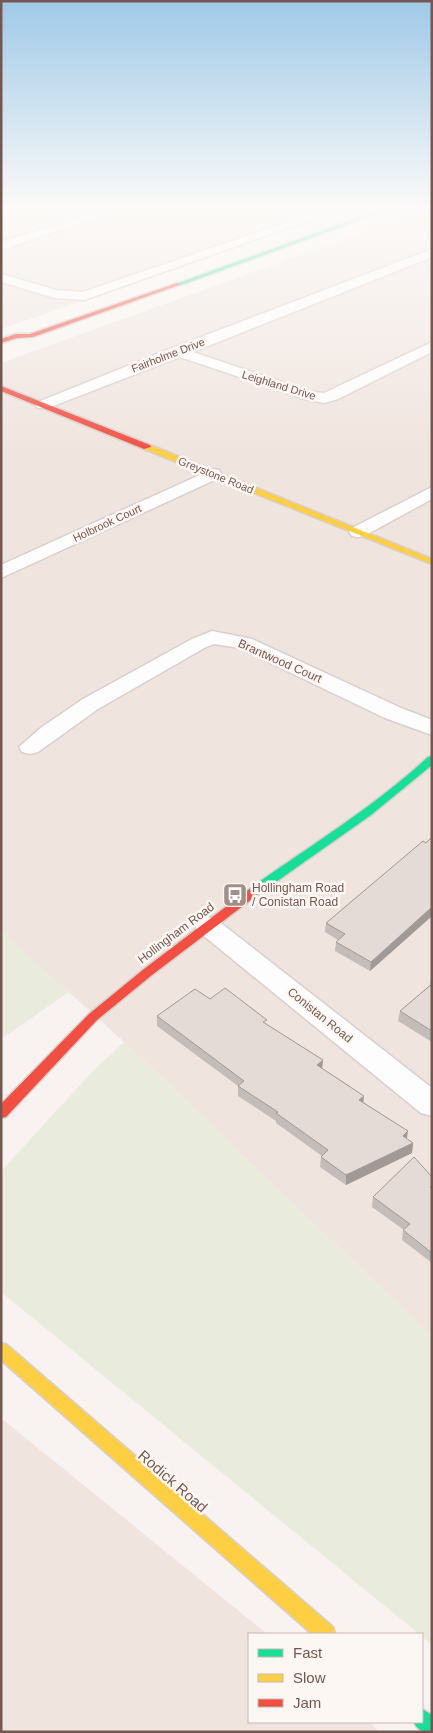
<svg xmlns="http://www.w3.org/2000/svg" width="433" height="1733" font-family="Arial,sans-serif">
  <rect width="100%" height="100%" fill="#f8f3f0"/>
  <g fill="#f0e4de">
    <path d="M1,211H345L1,329Z"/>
    <path d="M420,212L432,215V1337L124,1042L1,931V363Z"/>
    <path d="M1,1418L267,1634H249V1722H369L380,1732H1Z"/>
  </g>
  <g fill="#e9ecdc">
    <path d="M1,931L69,992L1,1039Z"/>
    <path d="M124,1042L432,1337V1645L422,1637V1634H419L1,1292V1171L93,1071Z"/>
  </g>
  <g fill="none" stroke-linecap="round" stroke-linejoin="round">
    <defs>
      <g id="street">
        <path d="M100,211H118L1,250V242Z"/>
        <path d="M319,211H336L84,300L55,298L1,282V274L56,290L83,292Z"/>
        <path d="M432,249V257L193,352L311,392L324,393L432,342V352L338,399L324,403L304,399L180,357L48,408H38L35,405L38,402L172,348Z"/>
        <path d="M213,469L219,470L221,474L219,478L1,578V565Z"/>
        <path d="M432,487V499L364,536L358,537L352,536L349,532L352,528Z"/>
        <path d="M212,631L252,639L401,708L432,720V735L385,718L239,648L214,644L206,647L98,709L38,752L30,754L22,752L19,747L42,727L83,699L192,639Z"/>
        <path d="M208,917L217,920L432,1088V1116L421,1113L199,932L195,926L199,920Z"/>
      </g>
      <g id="fast">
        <path d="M377,211H385L181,285L176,284Z"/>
        <path d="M432,756V765L371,815L256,896H248L246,893L248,890C309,846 373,808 428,757Z"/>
        <path d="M422,1709L432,1715V1732C423,1732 417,1730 414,1722H422Z"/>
      </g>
      <g id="slow">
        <path d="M144,445H150L432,559V564L144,449Z"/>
        <path d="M1,1343L7,1345L333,1627L335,1634H312L1,1360Z"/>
      </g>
      <g id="jam">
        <path d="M177,283L182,284L33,337L17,338L1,343V339L16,334H30Z"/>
        <path d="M1,386L150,445L151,447L144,449L1,391Z"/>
        <path d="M252,889L256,890L258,893L256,896L152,975L97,1020L6,1117L1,1118V1104L89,1014L144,969L248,890Z"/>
      </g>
    </defs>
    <use href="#street" stroke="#d7d0ce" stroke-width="3"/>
    <use href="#fast" stroke="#d7cfcc" stroke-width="3"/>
    <use href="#slow" stroke="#d7cfcc" stroke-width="3"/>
    <use href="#jam" stroke="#d7cfcc" stroke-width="3"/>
    <use href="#street" fill="#fefdfd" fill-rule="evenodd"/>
    <use href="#fast" fill="#16e098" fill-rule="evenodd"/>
    <use href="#slow" fill="#ffcf43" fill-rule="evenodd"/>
    <use href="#jam" fill="#f24e42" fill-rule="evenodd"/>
  </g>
  <g fill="#c4bcb9">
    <path d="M432,837V916L370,971L335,951L336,942L338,940L325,932L326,923Z"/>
    <path d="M432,975V1042L398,1021L400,1011L430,985Z"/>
    <path d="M157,1016L266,1024L323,1060L322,1068L363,1102L408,1131L407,1139L413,1143L412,1153L346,1185L320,1167L321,1157L322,1156L276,1123V1121L238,1096V1086L157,1026Z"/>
    <path d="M432,1177V1263L402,1240L403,1230H404L372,1207L373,1197Z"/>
  </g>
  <g fill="#a09996">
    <path d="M432,907V916L370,971L371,962Z"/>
    <path d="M323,1060L322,1069L317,1065Z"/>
    <path d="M364,1096L363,1105L359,1100Z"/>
    <path d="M408,1131L406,1141L403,1136Z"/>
    <path d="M413,1143L412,1153L346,1185V1175Z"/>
  </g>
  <g fill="#e4dbd7" stroke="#a09996">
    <path d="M432,837V907L371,962L336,942L345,934L326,923L423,841L426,843Z"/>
    <path d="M432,984V1031L400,1011Z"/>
    <path d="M225,988L267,1020L263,1022L323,1060L317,1065L364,1096L359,1100L408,1131L403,1136L413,1143L346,1175L321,1157L328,1150L276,1113L278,1112L238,1086L244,1081L157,1016L195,989L210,999Z"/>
    <path d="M414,1157L432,1177V1185L430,1187L432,1189V1253L403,1230L410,1224L373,1197Z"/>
  </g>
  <linearGradient id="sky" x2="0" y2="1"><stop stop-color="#9fc9e7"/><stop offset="0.46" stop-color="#fcfaf8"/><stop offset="1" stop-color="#fcfaf8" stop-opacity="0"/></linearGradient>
  <rect width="433" height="454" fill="url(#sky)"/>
  <defs>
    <symbol id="bus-square" viewBox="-11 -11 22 22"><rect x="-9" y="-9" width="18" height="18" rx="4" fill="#a28e89" stroke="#fdf7f3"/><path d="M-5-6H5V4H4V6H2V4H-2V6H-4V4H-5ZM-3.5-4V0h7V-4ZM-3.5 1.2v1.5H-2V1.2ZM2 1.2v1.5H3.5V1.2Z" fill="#fff"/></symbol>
  </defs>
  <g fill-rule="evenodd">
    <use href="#bus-square" x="221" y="881" width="28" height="28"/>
  </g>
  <g text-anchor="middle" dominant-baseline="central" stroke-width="5" stroke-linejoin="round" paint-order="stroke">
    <g font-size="11" fill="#745751" stroke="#fdf7f3">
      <text transform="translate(168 355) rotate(-21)">Fairholme Drive</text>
      <text transform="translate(279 385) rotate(17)">Leighland Drive</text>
      <text transform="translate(216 475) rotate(22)">Greystone Road</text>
      <text transform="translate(107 523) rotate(-25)">Holbrook Court</text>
    </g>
    <g font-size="12" fill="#745751" stroke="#fdf7f3">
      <text transform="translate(280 661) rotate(24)">Brantwood Court</text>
      <text transform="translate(176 933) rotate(-37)">Hollingham Road</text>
      <text transform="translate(320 1015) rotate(39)">Conistan Road</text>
    </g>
    <g font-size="12" fill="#745751" stroke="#fdf7f3" text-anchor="start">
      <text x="252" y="888">Hollingham Road<tspan x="252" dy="14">/ Conistan Road</tspan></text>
    </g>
    <g font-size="15" fill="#745751" stroke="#fdf7f3">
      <text transform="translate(173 1481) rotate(41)">Rodick Road</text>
    </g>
  </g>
  <rect width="433" height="1733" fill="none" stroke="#745751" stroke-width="5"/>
  <rect x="248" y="1633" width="175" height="90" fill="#fdf7f3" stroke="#c6b7b2"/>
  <rect x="258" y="1649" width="25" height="8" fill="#16e098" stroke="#c6b7b2"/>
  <text x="293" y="1658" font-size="15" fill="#745751">Fast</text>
  <rect x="258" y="1674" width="25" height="8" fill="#ffcf43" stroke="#c6b7b2"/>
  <text x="293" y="1683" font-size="15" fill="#745751">Slow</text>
  <rect x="258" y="1699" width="25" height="8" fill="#f24e42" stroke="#c6b7b2"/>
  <text x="293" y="1708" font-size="15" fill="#745751">Jam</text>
</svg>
